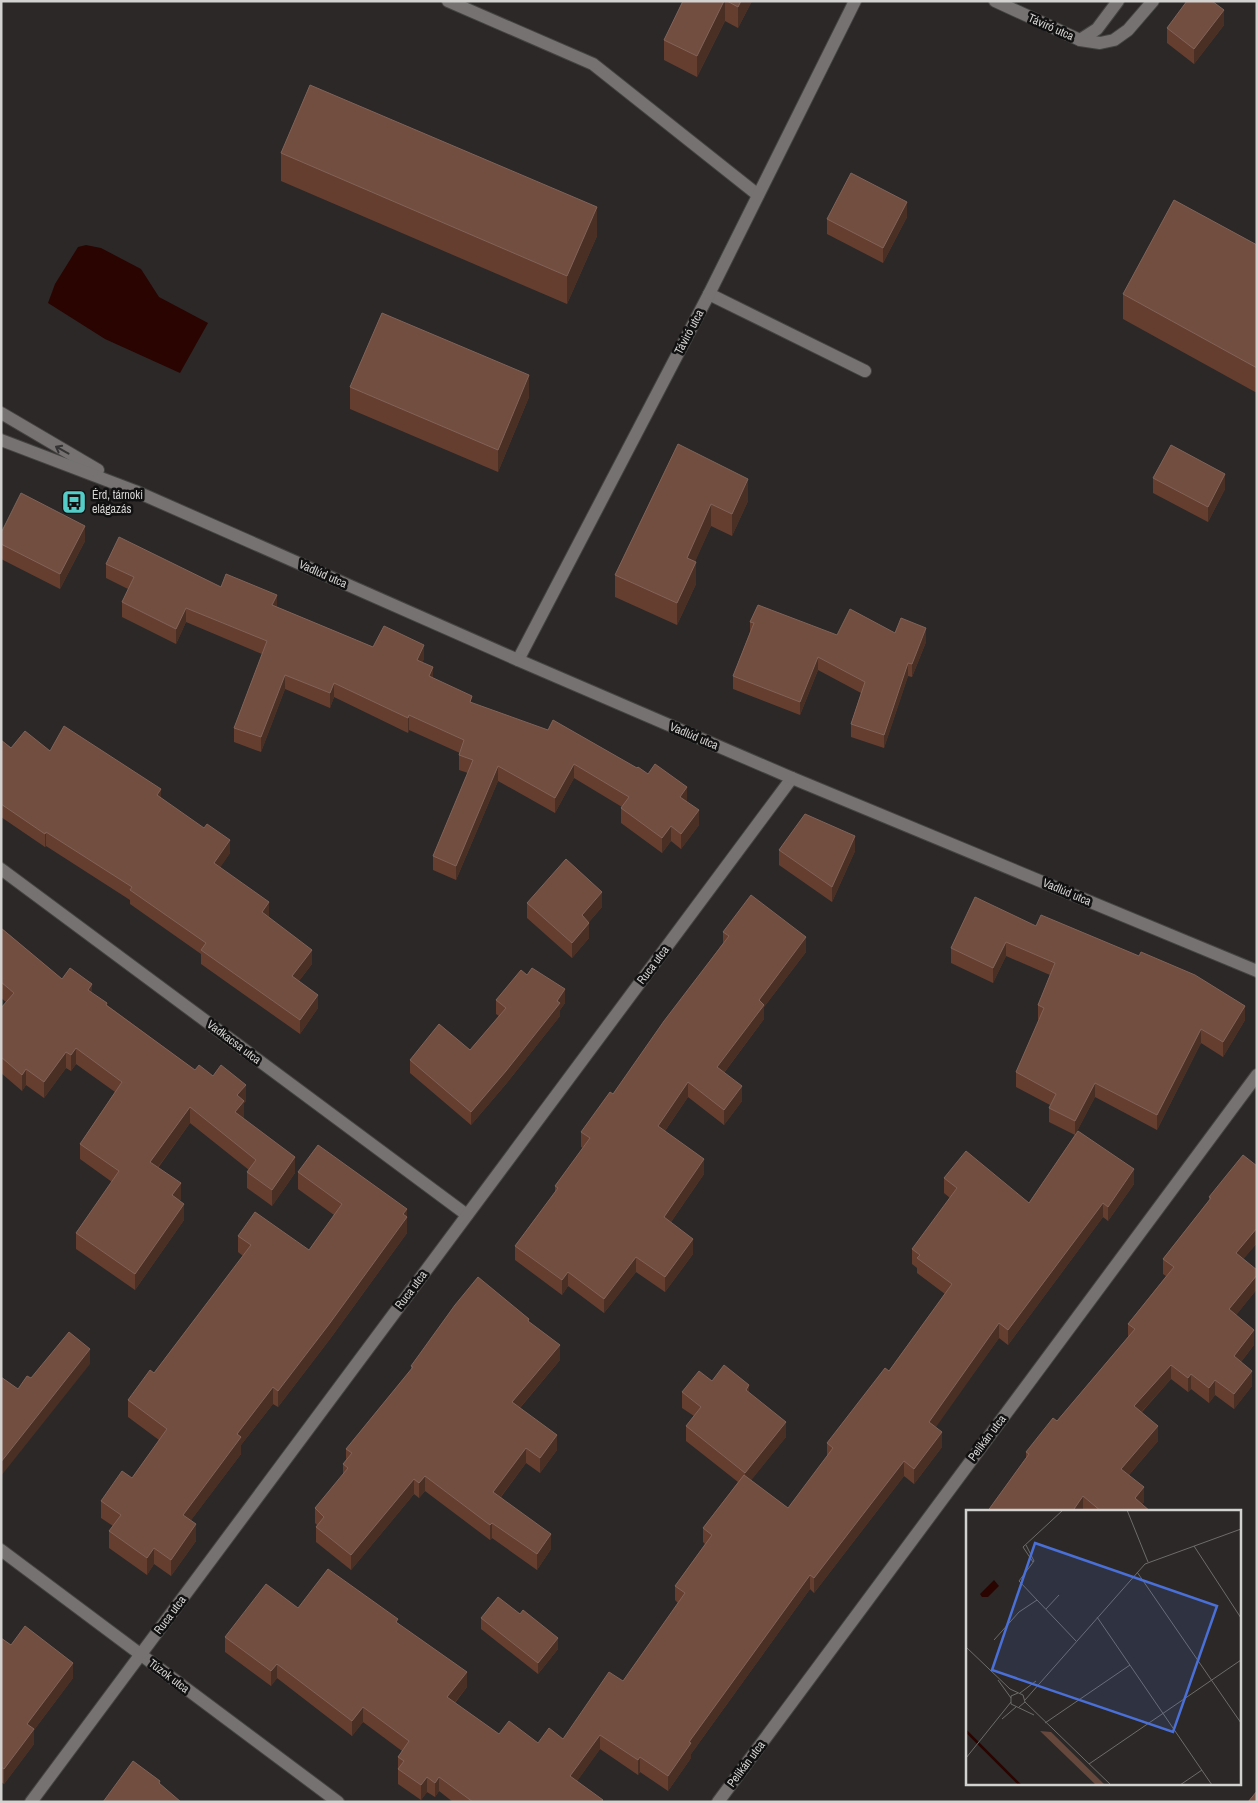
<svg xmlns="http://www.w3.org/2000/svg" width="1258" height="1803" font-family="'Archivo Narrow',sans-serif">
  <rect width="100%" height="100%" fill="#2b2827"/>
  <path fill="#2a0400" d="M86,245L101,248L141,269L159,297L208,323L180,373L105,339L48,303L55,284L78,247Z"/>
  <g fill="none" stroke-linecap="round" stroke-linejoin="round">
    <defs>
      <g id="service">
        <path d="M448,1L593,64L758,195"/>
        <path d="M995,1L1080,40L1100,43L1114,40L1128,30L1153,1"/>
        <path d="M1080,40L1097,29L1118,1"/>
        <path d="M709,294L865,371"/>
        <path d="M518,660L709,294L855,1"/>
      </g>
      <g id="minor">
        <path d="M1,869L467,1215"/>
        <path d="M1,1550L338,1802"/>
        <path d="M31,1802L792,778"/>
        <path d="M718,1802L1257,1075"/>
      </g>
      <g id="tertiary">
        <path d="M1,413L98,470"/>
        <path d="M1,440L135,491L518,660L792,778L1257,971"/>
      </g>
    </defs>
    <use href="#service" stroke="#454342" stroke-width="14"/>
    <use href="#minor" stroke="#454342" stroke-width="14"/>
    <use href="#tertiary" stroke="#454342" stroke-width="14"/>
    <use href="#service" stroke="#757271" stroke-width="12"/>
    <use href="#minor" stroke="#757271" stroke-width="12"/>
    <use href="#tertiary" stroke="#757271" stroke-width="12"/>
  </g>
  <g fill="#663e2f">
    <path d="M683,1H752L738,28L725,21L697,77L664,60V40Z"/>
    <path d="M1224,25L1194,64L1167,43V28Z"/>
    <path d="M281,153L597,236L567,304L281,181Z"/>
    <path d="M907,217L883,263L827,234V219Z"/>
    <path d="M1257,245V393L1123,319V294Z"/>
    <path d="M350,387L529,397L498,472L350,409Z"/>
    <path d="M678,444L748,501L732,536L711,526L695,561L696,584L677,625L615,597V575Z"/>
    <path d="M1153,478L1225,489L1208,522L1153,493Z"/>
    <path d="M1257,502V520L1256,519V504Z"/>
    <path d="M1,533L85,541L60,589L1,559Z"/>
    <path d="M106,564L221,587L277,607L373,647L424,659L422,662L433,678L472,703L687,802L699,825L681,849L671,841L662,853L621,823V808L622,807L574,778L555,813L498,781L456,880L433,870V856L468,773L459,770V755L460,753L409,730L408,733L334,697L330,708L285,689L261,752L234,742V728L262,654L186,622L176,644L122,617V602L128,589L106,578Z"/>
    <path d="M750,622L837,635L895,633L926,642L912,677L908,676L884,748L851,737V724L861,693L818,670L800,715L733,689V676L750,632Z"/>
    <path d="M1,740L11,748L50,751L161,798L230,853L220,867L269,916L268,917L312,964L299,981L318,1008L300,1034L201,964V954L130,904V900L46,846L45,847L1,817Z"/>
    <path d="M779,850L855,851L832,902L779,865Z"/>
    <path d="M527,903L602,907L589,922V938L572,958L527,918Z"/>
    <path d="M1036,926L1245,1020L1223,1057L1201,1043L1157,1130L1095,1097L1075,1135L1134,1184L1108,1221L1103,1217L1008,1345L999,1338L935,1427L942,1447L914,1484L904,1476L814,1593L810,1589L691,1754V1758L668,1791L640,1772L638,1775L600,1749L577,1781L603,1802H453L439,1791L435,1797L427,1792L421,1800L398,1784V1757L402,1751L363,1722L352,1736L277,1678L271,1686L225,1652V1637L298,1608L398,1623L467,1687L455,1703L499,1734L538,1743L563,1739L623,1681L678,1603L675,1600V1586L705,1544L703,1542V1528L738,1482L686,1441V1426L694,1416L682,1408V1392L712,1381L749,1393L786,1437L751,1480L788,1508L827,1457V1443L889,1371L945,1294L917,1273V1268L912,1264V1249L950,1198L944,1193V1178L1029,1203L1075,1135L1049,1122V1108L1050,1105L1016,1087V1072L1039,1020L1038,1019V1005L1050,975L1006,956L993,983L951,963V948Z"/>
    <path d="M1,928L62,979L92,993L107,1005L195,1070L213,1076L246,1101L244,1103V1117L243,1118L295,1173L272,1206L247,1188V1172L249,1170L190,1123L158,1168L181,1199L179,1201L184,1220L135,1290L76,1249V1233L112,1182L80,1159V1144L115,1092L76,1064L71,1071L66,1068L44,1098L26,1085L22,1091L1,1073V1008L6,1002L1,998Z"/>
    <path d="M723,932L806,952L764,1007V1019L724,1073L742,1101L724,1125L688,1097L665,1131L704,1174L671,1222L693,1254L665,1292L636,1272L604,1313L568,1286L562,1295L515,1260V1246L555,1192V1186L583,1148L581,1147V1132L613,1094L723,943Z"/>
    <path d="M496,1000L565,1003L560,1010V1016L506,1084L471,1125L410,1073V1060L470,1050L499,1016L496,1014Z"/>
    <path d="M1257,1166V1243L1243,1259L1257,1270V1289L1236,1315L1254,1345L1241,1362L1252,1386L1234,1409L1215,1395L1209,1403L1191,1389L1188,1392L1171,1379L1142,1412L1158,1441L1129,1475L1144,1502L1142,1504L1151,1512H987L1026,1458V1452L1057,1421L1128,1337V1324L1166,1276L1163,1274V1259L1209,1200V1197Z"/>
    <path d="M298,1172L407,1225V1233L330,1339L278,1407L273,1404L241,1445V1454L191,1520L196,1541L171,1576L154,1564L147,1575L109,1548V1531L113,1526L101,1518V1501L132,1478L159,1440L128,1417V1400L154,1373L243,1256L238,1252V1236L309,1250L334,1215L298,1189Z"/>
    <path d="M529,1322L560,1360L520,1408L557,1450L540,1473L526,1463L501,1497L551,1549L537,1570L492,1538L490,1540L425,1491L419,1498L414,1494L351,1570L316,1542V1527L317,1525L315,1523V1508L343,1475V1464L346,1460V1449L411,1370V1366Z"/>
    <path d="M481,1618L558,1649L538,1674L481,1629Z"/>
    <path d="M1,1638L11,1645L73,1678L34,1730V1744L4,1784L1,1782Z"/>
  </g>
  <g fill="#4a2f25">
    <path d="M724,1H725V21L697,77V56Z"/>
    <path d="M741,1H752L738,28V7Z"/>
    <path d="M1224,10V25L1194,64V49Z"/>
    <path d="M907,202V217L883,263V248Z"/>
    <path d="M597,207V236L567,304V276Z"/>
    <path d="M529,375V397L498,472V450Z"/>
    <path d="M1225,474V489L1208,522V507Z"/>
    <path d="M748,479V501L732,536V514Z"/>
    <path d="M711,504V526L687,580V558Z"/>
    <path d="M85,526V541L60,589V574Z"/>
    <path d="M696,562V584L677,625V603Z"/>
    <path d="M277,595V609L272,605Z"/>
    <path d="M186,608V622L176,644V629Z"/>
    <path d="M926,628V642L912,677V664Z"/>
    <path d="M424,645V659L417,674V660Z"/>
    <path d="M818,657V670L800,715V702Z"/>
    <path d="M908,663V676L884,748V735Z"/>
    <path d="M433,667V682L429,676Z"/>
    <path d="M285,675V689L261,752V737Z"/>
    <path d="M334,683V697L330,708V693Z"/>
    <path d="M409,715V730L408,733V718Z"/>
    <path d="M574,764V778L555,813V798Z"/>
    <path d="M498,766V781L456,880V866Z"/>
    <path d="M687,787V802L680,797Z"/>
    <path d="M161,789V803L157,795Z"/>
    <path d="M699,810V825L681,849V834Z"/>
    <path d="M671,826V841L662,853V838Z"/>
    <path d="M46,832V846L45,847V834Z"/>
    <path d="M855,836V851L832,902V887Z"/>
    <path d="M230,840V853L214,877V863Z"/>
    <path d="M602,892V907L582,930V915Z"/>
    <path d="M269,902V916L262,926V912Z"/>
    <path d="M589,923V938L572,958V943Z"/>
    <path d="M806,937V952L764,1007V1019L717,1082V1067L759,1000Z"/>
    <path d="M1006,942V956L993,983V968Z"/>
    <path d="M312,950V964L292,990V976Z"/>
    <path d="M92,984V1000L88,990Z"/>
    <path d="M565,989V1003L560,1010V1016L506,1084L471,1125V1112Z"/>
    <path d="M318,995V1008L300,1034V1020Z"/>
    <path d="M1245,1006V1020L1223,1057V1042Z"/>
    <path d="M1201,1029V1043L1157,1130V1115Z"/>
    <path d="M76,1048V1064L71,1071V1055Z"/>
    <path d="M66,1052V1068L44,1098V1082Z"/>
    <path d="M26,1069V1085L22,1091V1075Z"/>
    <path d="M688,1082V1097L658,1141V1126Z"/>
    <path d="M1095,1083V1097L1075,1135V1121Z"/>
    <path d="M246,1085V1101L244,1103V1117L235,1128V1112L237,1095Z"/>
    <path d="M742,1086V1101L724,1125V1110Z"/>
    <path d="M190,1107V1123L150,1178V1162Z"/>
    <path d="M295,1157V1173L272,1206V1190Z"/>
    <path d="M704,1159V1174L664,1232V1217Z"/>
    <path d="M1134,1169V1184L1108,1221V1207Z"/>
    <path d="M181,1183V1199L172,1211V1195Z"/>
    <path d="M1103,1203V1217L1008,1345V1330Z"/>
    <path d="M184,1204V1220L135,1290V1274Z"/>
    <path d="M407,1209V1233L330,1339L278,1407V1391Z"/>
    <path d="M1257,1228V1243L1236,1268V1253Z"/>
    <path d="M693,1239V1254L665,1292V1277Z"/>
    <path d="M636,1257V1272L604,1313V1299Z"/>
    <path d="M568,1272V1286L562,1295V1280Z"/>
    <path d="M1257,1275V1289L1229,1324V1309Z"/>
    <path d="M999,1323V1338L929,1437V1422Z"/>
    <path d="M1254,1330V1345L1234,1371V1356Z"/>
    <path d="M560,1345V1360L512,1417V1402Z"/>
    <path d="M90,1349V1364L1,1476V1462Z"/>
    <path d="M1171,1365V1379L1134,1420V1406Z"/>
    <path d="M1252,1371V1386L1234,1409V1394Z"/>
    <path d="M1191,1374V1389L1188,1392V1378Z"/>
    <path d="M1215,1380V1395L1209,1403V1388Z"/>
    <path d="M749,1385V1400L746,1390Z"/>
    <path d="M273,1387V1404L241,1445V1454L183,1531V1515L237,1434Z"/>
    <path d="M786,1422V1437L745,1488V1473Z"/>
    <path d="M1158,1426V1441L1121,1484V1469Z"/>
    <path d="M942,1432V1447L914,1484V1469Z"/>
    <path d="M557,1435V1450L540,1473V1458Z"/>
    <path d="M526,1448V1463L493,1507V1492Z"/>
    <path d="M904,1461V1476L814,1593V1578Z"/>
    <path d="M425,1476V1491L419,1498V1483Z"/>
    <path d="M414,1479V1494L351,1570V1555Z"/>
    <path d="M1144,1487V1502L1135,1512V1498Z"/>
    <path d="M1083,1496V1512H1072Z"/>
    <path d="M492,1523V1538L490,1540V1525Z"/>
    <path d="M196,1524V1541L171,1576V1560Z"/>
    <path d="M551,1534V1549L537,1570V1554Z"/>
    <path d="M154,1548V1564L147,1575V1558Z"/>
    <path d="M810,1575V1589L691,1754V1758L668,1791V1776L689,1742Z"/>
    <path d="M558,1638V1649L538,1674V1663Z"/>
    <path d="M73,1663V1678L34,1730V1744L4,1784V1769L27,1724Z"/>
    <path d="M277,1664V1678L271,1686V1671Z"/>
    <path d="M467,1672V1687L447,1712V1697Z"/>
    <path d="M363,1707V1722L352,1736V1721Z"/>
    <path d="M600,1735V1749L570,1791V1776Z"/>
    <path d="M640,1757V1772L638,1775V1760Z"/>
    <path d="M427,1777V1792L421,1800V1785Z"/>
    <path d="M439,1777V1791L435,1797V1783Z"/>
  </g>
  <g fill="#724e41" stroke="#816357">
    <path d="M683,1H724L697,56L664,40Z"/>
    <path d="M727,1H741L738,7Z"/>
    <path d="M1187,1H1212L1224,10L1194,49L1167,28Z"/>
    <path d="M310,85L597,207L567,276L281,153Z"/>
    <path d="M851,173L907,202L883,248L827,219Z"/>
    <path d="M1174,200L1257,245V368L1123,294Z"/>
    <path d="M382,313L529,375L498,450L350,387Z"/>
    <path d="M678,444L748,479L732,514L711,504L687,558L696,562L677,603L615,575Z"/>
    <path d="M1171,445L1225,474L1208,507L1153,478Z"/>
    <path d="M21,493L85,526L60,574L1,544V533Z"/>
    <path d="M119,537L221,587L226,574L277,595L272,605L373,647L384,626L424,645L417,660L433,667L429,676L472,696L470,702L548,730L553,720L637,768L638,767L648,774L655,764L687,787L680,797L699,810L681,834L671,826L662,838L621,808L629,797L574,764L555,798L498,766L456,866L433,856L473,760L459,755L464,740L409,715L408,718L334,683L330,693L285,675L261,737L234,728L267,641L186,608L176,629L122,602L134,577L106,564Z"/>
    <path d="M758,605L837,635L850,609L895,633L901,618L926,628L912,664L908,663L884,735L851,724L865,682L818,657L800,702L733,676L754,623L750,622Z"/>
    <path d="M64,726L161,789L157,795L204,828L207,824L230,840L214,863L269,902L262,912L312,950L292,976L318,995L300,1020L201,950L206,943L130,890L132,887L46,832L45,834L1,804V740L11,748L25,731L50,751Z"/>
    <path d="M805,814L855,836L832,887L779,850Z"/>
    <path d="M566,859L602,892L582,915L589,923L572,943L527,903Z"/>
    <path d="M751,895L806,937L759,1000L764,1005L717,1067L742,1086L724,1110L688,1082L658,1126L704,1159L664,1217L693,1239L665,1277L636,1257L604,1299L568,1272L562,1280L515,1246L558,1188L555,1186L590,1138L581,1132L610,1092L613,1094L664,1021L729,936L723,932Z"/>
    <path d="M975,897L1036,926L1041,915L1139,956L1141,952L1195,975L1245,1006L1223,1042L1201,1029L1157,1115L1095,1083L1075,1121L1049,1108L1056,1094L1016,1072L1044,1008L1038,1005L1055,963L1006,942L993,968L951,948Z"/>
    <path d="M1,928L62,979L70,968L92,984L88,990L107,1003L106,1005L195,1070L199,1065L213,1076L221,1065L246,1085L237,1095L244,1101L235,1112L295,1157L272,1190L247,1172L256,1160L190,1107L150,1162L181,1183L172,1195L184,1204L135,1274L76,1233L119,1171L80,1144L122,1082L76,1048L71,1055L66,1052L44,1082L26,1069L22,1075L1,1057V1008L14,993L1,982Z"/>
    <path d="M532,968L565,989L557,1001L560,1003L506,1071L471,1112L410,1060L439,1024L470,1050L506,1008L496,1000L521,970L527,975Z"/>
    <path d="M1078,1131L1134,1169L1108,1207L1103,1203L1008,1330L999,1323L929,1422L942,1432L914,1469L904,1461L814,1578L810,1575L689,1742L691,1743L668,1776L640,1757L638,1760L600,1735L570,1776L603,1800L601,1802H473L439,1777L435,1783L427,1777L421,1785L398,1769L404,1761L398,1757L409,1741L363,1707L352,1721L277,1664L271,1671L225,1637L266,1584L298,1608L328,1569L398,1619L396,1622L467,1672L447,1697L499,1734L509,1721L538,1743L549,1728L563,1739L609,1672L623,1681L685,1593L675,1586L712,1535L703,1528L744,1475L788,1508L833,1448L827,1443L885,1368L889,1371L952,1284L917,1258L920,1255L912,1249L957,1188L944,1178L966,1151L1029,1203Z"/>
    <path d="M318,1145L407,1209L403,1214L407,1217L330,1323L278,1391L273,1387L237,1434L241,1437L183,1515L196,1524L171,1560L154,1548L147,1558L109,1531L121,1515L101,1501L122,1471L132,1478L167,1429L128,1400L150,1370L154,1373L251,1245L238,1236L255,1212L309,1250L342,1204L298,1172Z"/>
    <path d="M1243,1155L1257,1166V1228L1236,1253L1257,1270V1275L1229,1309L1254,1330L1234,1356L1252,1371L1234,1394L1215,1380L1209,1388L1191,1374L1188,1378L1171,1365L1134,1406L1158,1426L1121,1469L1144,1487L1135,1498L1151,1512H1102L1083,1496L1072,1512H987L1029,1454L1026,1452L1053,1418L1057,1421L1135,1329L1128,1324L1174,1267L1163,1259L1211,1198L1209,1197Z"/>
    <path d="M478,1277L529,1319L528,1321L560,1345L512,1402L557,1435L540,1458L526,1448L493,1492L551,1534L537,1554L492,1523L490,1525L425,1476L419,1483L414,1479L351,1555L316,1527L324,1517L315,1508L348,1468L343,1464L352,1453L346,1449L413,1367L411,1366L455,1305Z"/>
    <path d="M69,1332L90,1349L1,1462V1377L18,1389L27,1376L31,1378Z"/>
    <path d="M724,1365L749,1385L746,1390L786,1422L745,1473L686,1426L701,1407L682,1392L699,1371L712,1381Z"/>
    <path d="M498,1597L520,1614L523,1610L558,1638L538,1663L481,1618Z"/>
    <path d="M25,1626L73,1663L27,1724L34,1729L4,1769L1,1767V1638L11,1645Z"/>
    <path d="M133,1761L160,1781L159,1783L181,1802H103Z"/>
    <path d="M1257,1791V1802H1248Z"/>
  </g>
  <defs><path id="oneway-shaft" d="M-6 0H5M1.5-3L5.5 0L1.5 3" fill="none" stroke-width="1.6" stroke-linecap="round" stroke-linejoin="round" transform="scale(1.25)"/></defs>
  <use stroke="#353333" href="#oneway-shaft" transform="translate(62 450) rotate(-151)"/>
  <defs>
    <symbol id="bus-square" viewBox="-11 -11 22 22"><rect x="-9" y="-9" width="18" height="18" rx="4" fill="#54cdc8" stroke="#121111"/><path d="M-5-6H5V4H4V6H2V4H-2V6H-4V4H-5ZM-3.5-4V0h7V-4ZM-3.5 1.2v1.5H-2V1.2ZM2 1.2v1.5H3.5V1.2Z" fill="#111"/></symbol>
  </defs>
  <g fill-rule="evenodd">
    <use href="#bus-square" x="60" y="488" width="28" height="28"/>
  </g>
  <g text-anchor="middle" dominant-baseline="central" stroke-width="5" stroke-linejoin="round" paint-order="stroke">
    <g font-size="12" fill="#d3d2d1" stroke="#121111">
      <text transform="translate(1051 27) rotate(24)">Táviró utca</text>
      <text transform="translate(689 332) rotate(-62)">Táviró utca</text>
      <text transform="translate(323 574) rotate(24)">Vadlúd utca</text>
      <text transform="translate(694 736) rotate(23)">Vadlúd utca</text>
      <text transform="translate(1067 892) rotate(23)">Vadlúd utca</text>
      <text transform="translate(653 965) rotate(-53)">Ruca utca</text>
      <text transform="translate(234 1042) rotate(37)">Vadkacsa utca</text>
      <text transform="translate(411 1290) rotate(-53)">Ruca utca</text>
      <text transform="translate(987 1438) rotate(-53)">Pelikán utca</text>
      <text transform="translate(170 1615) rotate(-53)">Ruca utca</text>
      <text transform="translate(169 1676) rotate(37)">Túzok utca</text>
      <text transform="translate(746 1764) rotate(-53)">Pelikán utca</text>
    </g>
    <g font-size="12" fill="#d3d2d1" stroke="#121111" text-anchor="start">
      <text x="92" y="495">Érd, tárnoki<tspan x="92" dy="14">elágazás</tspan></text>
    </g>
  </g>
  <g transform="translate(966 1510)">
    <rect width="275" height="275" fill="#2b2827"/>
    <path d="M74,221L85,222L139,275H130Z" fill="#66483d"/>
    <path d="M28,70L33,76L22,87H16L14,84Z" fill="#2a0400"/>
    <path fill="none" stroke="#2a0400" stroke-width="2.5" d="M0,221L54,275"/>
    <path fill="none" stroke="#6e6c6b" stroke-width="1" d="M161,0L182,52M60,35L68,51L53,71L110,131M228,36L275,108M67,52L57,37L97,0M171,62L275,213M80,99L93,85M131,107L246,275M28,130L53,102L71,90M0,137L44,179L57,185L59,192L53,197M32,170L45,188M52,183L45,186V194L68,205M54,183L70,171M59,190L179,54L275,19M59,192L145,275M36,209L50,197M79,213L164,155M0,248L45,192M123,254L275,150M214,275L236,260"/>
    <path fill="#4a6fd6" fill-opacity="0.15" stroke="#4a6fd6" stroke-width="2.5" d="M69,33L251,96L207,222L26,160Z"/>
    <rect width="275" height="275" fill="none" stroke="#d3d2d1" stroke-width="2.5"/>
  </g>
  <rect width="1258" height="1803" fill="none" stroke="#d3d2d1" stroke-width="5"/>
</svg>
